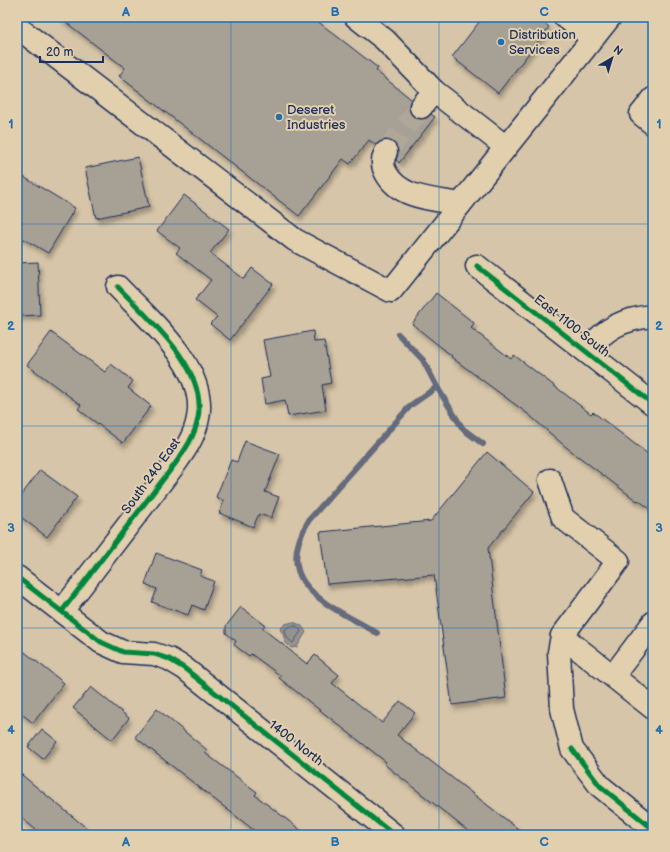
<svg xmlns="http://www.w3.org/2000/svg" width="670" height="852" font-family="'Balsamiq Sans',sans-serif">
  <defs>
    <filter id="shadow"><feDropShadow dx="2.5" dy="4.5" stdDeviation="2" flood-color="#0004"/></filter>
  </defs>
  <rect width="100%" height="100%" fill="#d6c5a8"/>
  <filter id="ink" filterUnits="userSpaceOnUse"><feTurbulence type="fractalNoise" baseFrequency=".025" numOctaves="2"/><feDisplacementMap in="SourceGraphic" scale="8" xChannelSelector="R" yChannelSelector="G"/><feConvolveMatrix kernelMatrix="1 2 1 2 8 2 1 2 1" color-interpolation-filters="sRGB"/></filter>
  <g filter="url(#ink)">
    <path fill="#96928f" stroke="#656a7b" d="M293,622L301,625L306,632L297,647L291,648L285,642L283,634L280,629L285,624Z"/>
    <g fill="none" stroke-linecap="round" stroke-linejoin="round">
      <path stroke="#4c5772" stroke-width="1" d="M290,626H297L301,631L293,643L287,638L285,630Z"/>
      <g stroke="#656a7b" stroke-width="6">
        <path d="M398,334L423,360L437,387L463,429L483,444"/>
        <path d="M377,633C330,605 269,585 309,520L411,405L437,387"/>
      </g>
    </g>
    <g fill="#a7a095" stroke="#1b2f5e" filter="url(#shadow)">
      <path d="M59,17H312L378,68L376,71L411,99L409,105V111L413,116L419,119L426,118L431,114L435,117L399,163L396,160L398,152L397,145L392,141L385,140L376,145L369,140L350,164L343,159L299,216L119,76L125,68Z"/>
      <path d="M483,17H537L549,27L498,93L452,57Z"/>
      <path d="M138,157L149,207L96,218L85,168Z"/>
      <path d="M17,173L75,208L48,253L17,235Z"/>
      <path d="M184,195L229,229L210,253L244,279L252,268L273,284L230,340L210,324L217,317L195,300L211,280L176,253L180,248L157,231Z"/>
      <path d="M38,262L40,315L17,316V263Z"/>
      <path d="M436,293L474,323L471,328L511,359L514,355L591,414L593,412L653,458V511L638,500L637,501L566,447L528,414L451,357L452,356L412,324Z"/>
      <path d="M313,331L314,342L324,341L331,383L322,385L326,410L288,416L285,400L265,404L261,379L270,377L263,340Z"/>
      <path d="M51,332L105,372L111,364L133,381L128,388L151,406L123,443L78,409L81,405L27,365Z"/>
      <path d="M245,441L280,454L265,492L279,497L271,518L259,514L253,527L219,513L224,501L216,497L231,460L237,462Z"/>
      <path d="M487,452L534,492L488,548L506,698L452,705L434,575L327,584L320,532L431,521Z"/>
      <path d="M40,470L77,497L47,537L17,514V501Z"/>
      <path d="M156,553L202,570L200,576L214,581L204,610L192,605L188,615L152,602L157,589L145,584Z"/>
      <path d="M241,607L265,625L262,628L307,664L315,655L339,675L332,683L382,723L400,701L415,713L397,735L526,835H473L384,764L386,762L279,678L281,676L251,654L249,656L234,645L236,641L226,633V626Z"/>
      <path d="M17,646L64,683L33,723L17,710Z"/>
      <path d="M91,687L129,718L112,740L73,708Z"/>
      <path d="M157,709L207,750L205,753L257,792L255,795L307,835H260L135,737Z"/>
      <path d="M42,729L57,741L43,759L28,747Z"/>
      <path d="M17,771L95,835H42L17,814Z"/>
    </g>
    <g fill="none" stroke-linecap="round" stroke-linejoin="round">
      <path stroke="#b1a799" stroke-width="22" stroke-dasharray="22 11" stroke-linecap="butt" d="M386,152L421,107"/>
      <defs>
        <g id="minor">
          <path d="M356,17L385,40L434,91L506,147"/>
          <path d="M565,17L593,38"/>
          <path d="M17,27L295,240L391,291L610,17"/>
          <path d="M653,99L641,114L653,124"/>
          <path d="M421,107L434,91"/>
          <path d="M386,152C382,159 382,166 386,173C400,199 434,199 460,204"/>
          <path d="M477,266L653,404"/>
          <path d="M586,351C606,328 622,319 653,316"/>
          <path d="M550,480L563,518L618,561L562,636L559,652L562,709L572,749L600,786L653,829"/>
          <path d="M17,577L101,642L123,652L154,654L169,659L184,668L394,835"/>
          <path d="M62,611L175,464C185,450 195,436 198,418C208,368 149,320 118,287"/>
          <path d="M562,636L653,708"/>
          <path d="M613,676L653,623"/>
        </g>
      </defs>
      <use href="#minor" stroke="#1b2f5e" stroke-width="25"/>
      <use href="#minor" stroke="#e2cfad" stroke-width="22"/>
      <defs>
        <g id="cycleway">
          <path d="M477,266L653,404"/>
          <path d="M17,577L101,642L123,652L154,654L169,659L184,668L394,835"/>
          <path d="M62,611L175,464C185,450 195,436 198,418C208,368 149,320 118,287"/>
          <path d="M572,749L600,786L653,829"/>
        </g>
      </defs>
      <use href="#cycleway" stroke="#e2cfad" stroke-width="8"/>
      <use href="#cycleway" stroke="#00873e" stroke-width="5"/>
    </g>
  </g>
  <path fill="none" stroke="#1f6fb2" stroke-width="1" stroke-opacity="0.55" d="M231,17V835M439,17V835M17,224H653M17,426H653M17,628H653"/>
  <g fill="#1f6fb2" stroke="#e2cfad" stroke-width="1.5">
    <circle cx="501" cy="42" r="4"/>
    <circle cx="279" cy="117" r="4"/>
  </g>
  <g text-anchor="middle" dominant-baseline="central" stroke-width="4" stroke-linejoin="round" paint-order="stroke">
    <g font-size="13" fill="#1b2f5e" stroke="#e2cfad" text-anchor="start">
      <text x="509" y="35">Distribution<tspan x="509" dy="15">Services</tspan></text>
      <text x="287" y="110">Deseret<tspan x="287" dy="15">Industries</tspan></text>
    </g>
    <g font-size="13" fill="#1b2f5e" stroke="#e2cfad">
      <text transform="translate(572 326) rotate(38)">East 1100 South</text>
      <text transform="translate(151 476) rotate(-54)">South 240 East</text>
      <text transform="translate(296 743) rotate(38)">1400 North</text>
    </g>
  </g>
  <rect width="670" height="852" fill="none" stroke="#e2cfad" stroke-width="44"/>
  <g transform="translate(612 58) rotate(38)" stroke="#e2cfad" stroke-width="3" paint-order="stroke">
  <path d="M0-3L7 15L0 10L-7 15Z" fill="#1b2f5e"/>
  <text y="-6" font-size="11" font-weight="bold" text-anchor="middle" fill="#1b2f5e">N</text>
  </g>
  <path d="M40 56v6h63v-6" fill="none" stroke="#1b2f5e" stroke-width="2"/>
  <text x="46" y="56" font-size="12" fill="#1b2f5e" stroke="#e2cfad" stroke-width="3" paint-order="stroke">20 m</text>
  <rect x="22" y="22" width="626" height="808" fill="none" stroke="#1f6fb2" stroke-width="1.5"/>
  <g font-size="13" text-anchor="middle" font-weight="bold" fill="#1f6fb2">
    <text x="126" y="16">A</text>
    <text x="335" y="16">B</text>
    <text x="544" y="16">C</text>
    <text x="11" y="128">1</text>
    <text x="659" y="128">1</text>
    <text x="11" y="330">2</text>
    <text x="659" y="330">2</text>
    <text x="11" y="532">3</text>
    <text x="659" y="532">3</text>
    <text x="11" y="734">4</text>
    <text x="659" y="734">4</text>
    <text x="126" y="846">A</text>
    <text x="335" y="846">B</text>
    <text x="544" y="846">C</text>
  </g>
</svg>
